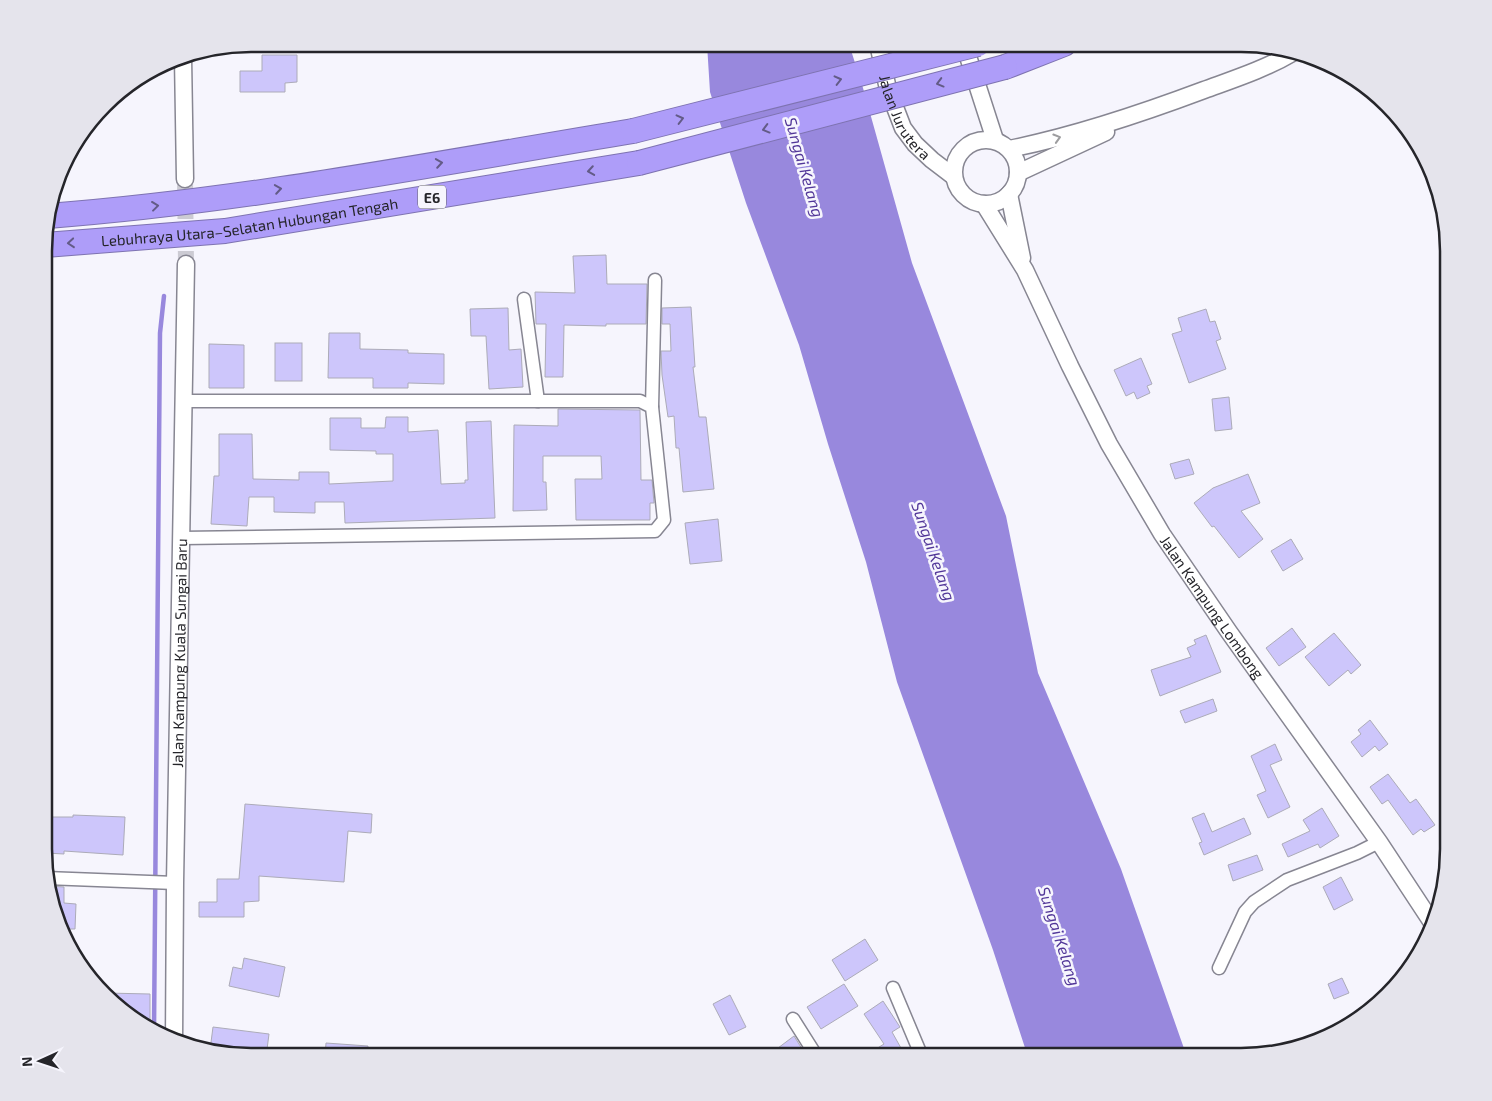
<svg xmlns="http://www.w3.org/2000/svg" width="1492" height="1101" font-family="'Exo 2',sans-serif">
  <rect width="100%" height="100%" fill="#f6f5fd"/>
  <path fill="#9888dd" d="M707,44H849L863,88L912,263L1006,516L1038,673L1121,869L1187,1057H1028L993,950L897,682L866,562L828,444L799,345L746,203L710,92Z"/>
  <g fill="none" stroke-linecap="round" stroke-linejoin="round">
    <path stroke="#9888dd" stroke-width="4.5" d="M154,1031L160,333L164,296"/>
  </g>
  <g fill="#cdc6fb" stroke="#acabb8">
    <path d="M262,55H297V82L285,83V92H240V71H262Z"/>
    <path d="M606,255L607,284H647L646,324H606V326L564,325L563,377H545L546,324H536L535,292L575,293L573,256Z"/>
    <path d="M691,307L695,367H693L699,417H706L714,489L683,492L679,448H676L674,416L668,417L662,375L661,351H671L670,324H662V308Z"/>
    <path d="M508,308L509,350L521,349L523,387L489,389L486,336H471L470,309Z"/>
    <path d="M1206,309L1210,322L1215,321L1221,339L1216,341L1226,369L1189,383L1172,334L1182,331L1178,318Z"/>
    <path d="M329,333H360V349L408,350V353L444,354V384L408,383V388H373V378H328Z"/>
    <rect x="275" y="343" width="27" height="38"/>
    <path d="M209,344L244,345V388H209Z"/>
    <path d="M1141,358L1152,384L1147,386L1150,393L1137,399L1134,392L1126,396L1114,370Z"/>
    <path d="M1229,397L1232,429L1215,431L1212,399Z"/>
    <path d="M558,409L640,410L641,480H652L654,503H650V520H576L575,479H602L601,456H543V482H546L547,510L513,511L514,425L558,426Z"/>
    <path d="M386,417H408V432L438,430L441,484L465,483V480H468L466,422L491,421L495,518L345,523L344,502H315V513L274,512V497H249L247,526L211,524L214,476H219V434H252L253,479L299,480V472H329V484L393,481V454H376V451L330,450V418H361V428H385Z"/>
    <path d="M1189,459L1194,474L1175,479L1170,464Z"/>
    <path d="M1248,474L1260,503L1241,511L1263,539L1239,558L1214,526L1212,527L1194,503L1213,488Z"/>
    <path d="M718,519L722,561L690,564L685,523Z"/>
    <path d="M1291,539L1303,559L1283,571L1271,551Z"/>
    <path d="M1292,628L1306,647L1279,666L1266,648Z"/>
    <path d="M1334,633L1361,665L1351,674L1348,670L1329,686L1305,657Z"/>
    <path d="M1206,635L1221,672L1160,696L1151,670L1191,657L1187,648L1196,644L1194,640Z"/>
    <path d="M1213,699L1217,711L1185,723L1180,711Z"/>
    <path d="M1370,720L1388,744L1379,751L1375,746L1362,757L1351,742L1361,734L1358,730Z"/>
    <path d="M1275,744L1282,760L1270,765L1290,807L1268,818L1257,795L1266,791L1251,756Z"/>
    <path d="M1388,774L1410,803L1416,799L1435,825L1424,832L1421,829L1413,835L1388,800L1382,804L1370,787Z"/>
    <path d="M245,804L372,814L371,833L348,831L344,882L259,876V901L244,902V917H199V902H217V879H239Z"/>
    <path d="M1322,808L1339,836L1320,848L1318,844L1288,857L1282,844L1310,831L1303,820Z"/>
    <path d="M1204,813L1212,832L1244,818L1251,834L1204,855L1199,843L1202,842L1192,818Z"/>
    <path d="M73,815L125,817L123,855L64,851V854L46,853V817H73Z"/>
    <path d="M1257,855L1263,870L1233,881L1228,865Z"/>
    <path d="M1341,877L1353,900L1334,910L1323,887Z"/>
    <path d="M49,886L64,887V903L76,904L75,929H63Z"/>
    <path d="M865,939L878,960L845,981L832,960Z"/>
    <path d="M244,958L285,967L279,997L229,986L233,967L242,969Z"/>
    <path d="M1342,978L1349,993L1334,999L1328,984Z"/>
    <path d="M844,984L858,1006L821,1029L807,1007Z"/>
    <path d="M106,993L150,994V1020H134L125,1014Z"/>
    <path d="M730,995L746,1027L729,1035L713,1004Z"/>
    <path d="M883,1001L900,1027L892,1032L906,1057H863L884,1044L864,1014Z"/>
    <path d="M213,1027L269,1034L266,1057L236,1056L210,1050Z"/>
    <path d="M794,1036L807,1057H766Z"/>
    <path d="M326,1043L368,1046L367,1057H325Z"/>
  </g>
  <g fill="none" stroke-linecap="round" stroke-linejoin="round">
    <path stroke="#cccbd3" stroke-width="16" stroke-dasharray="16 8" stroke-linecap="butt" d="M185,179L186,264"/>
    <defs>
      <g id="minor">
        <path d="M524,299L538,401"/>
        <path d="M652,407L655,280"/>
        <path d="M182,538L655,531L664,520L652,407L640,401H184"/>
        <path d="M46,878L175,883"/>
        <path d="M1219,968L1245,912L1254,902L1287,880L1357,853L1379,842"/>
        <path d="M893,988L922,1057"/>
        <path d="M793,1019L817,1057"/>
      </g>
      <g id="tertiary">
        <path id="s1" d="M878,44L888,89L903,128L915,144L932,160L953,176"/>
        <path d="M964,44L995,140"/>
        <path d="M183,57L185,179"/>
        <circle cx="986" cy="172" r="32"/>
        <path d="M1009,149C1075,136 1140,114 1204,90C1234,79 1265,69 1292,53"/>
        <path d="M1018,173L1106,132"/>
        <path d="M1009,194L1022,258"/>
        <path id="s2" d="M984,204L1025,270L1070,366L1109,444L1162,534L1229,632L1379,842L1433,924"/>
        <path id="s3" d="M174,1042L175,883L186,264"/>
      </g>
      <g id="motorway">
        <path d="M1005,67L1064,44"/>
        <path d="M48,216C245,201 439,163 633,131"/>
        <path id="s4" d="M45,245L225,231L639,163"/>
      </g>
    </defs>
    <use href="#minor" stroke="#878692" stroke-width="15"/>
    <use href="#tertiary" stroke="#878692" stroke-width="19"/>
    <use href="#motorway" stroke="#7e73b1" stroke-width="26"/>
    <use href="#minor" stroke="#fff" stroke-width="12"/>
    <use href="#tertiary" stroke="#fff" stroke-width="16"/>
    <use href="#motorway" stroke="#ae9df9" stroke-width="24"/>
    <defs>
      <g id="motorway-bridge">
        <path d="M633,131L978,44"/>
        <path d="M639,163L1005,67"/>
      </g>
    </defs>
    <use href="#motorway-bridge" stroke="#7e73b1" stroke-width="26" stroke-linecap="butt"/>
    <use href="#motorway-bridge" stroke="#ae9df9" stroke-width="24"/>
  </g>
  <defs><path id="oneway-chevron" d="M-2-3.5L2.5 0L-2 3.5" fill="none" stroke-width="1.6" stroke-linecap="round" stroke-linejoin="round" transform="scale(1.25)"/></defs>
  <g stroke="#635b87">
    <use href="#oneway-chevron" transform="translate(838 80) rotate(-14)"/>
    <use href="#oneway-chevron" transform="translate(940 83) rotate(165)"/>
    <use href="#oneway-chevron" transform="translate(680 119) rotate(-14)"/>
    <use href="#oneway-chevron" transform="translate(766 129) rotate(165)"/>
    <use href="#oneway-chevron" transform="translate(439 163) rotate(-9)"/>
    <use href="#oneway-chevron" transform="translate(591 171) rotate(171)"/>
    <use href="#oneway-chevron" transform="translate(278 189) rotate(-9)"/>
    <use href="#oneway-chevron" transform="translate(155 206) rotate(-7)"/>
    <use href="#oneway-chevron" transform="translate(71 243) rotate(175)"/>
  </g>
  <use stroke="#9d9d9f" href="#oneway-chevron" transform="translate(1057 138) rotate(-17)"/>
  <g text-anchor="middle" dominant-baseline="central" stroke-width="5" stroke-linejoin="round" paint-order="stroke">
    <rect fill="#f6f5fd" stroke="#646369" stroke-width="1" x="418" y="185.5" width="28" height="23" rx="4"/>
    <g font-size="14" font-weight="bold" fill="#25252a">
      <text x="432" y="197">E6</text>
    </g>
    <g font-size="15" fill="#25252a" stroke="#f6f5fd">
      <text stroke="none"><textPath href="#s1" startOffset="79">Jalan Jurutera</textPath></text>
      <text stroke="none"><textPath href="#s4" startOffset="206">Lebuhraya Utara–Selatan Hubungan Tengah</textPath></text>
      <text stroke="none"><textPath href="#s2" startOffset="464">Jalan Kampung Lombong</textPath></text>
      <text stroke="none"><textPath href="#s3" startOffset="389">Jalan Kampung Kuala Sungai Baru</textPath></text>
    </g>
    <g font-size="16" font-style="italic" fill="#513698" stroke="#f6f5fd">
      <text transform="translate(805 167) rotate(74)">Sungai Kelang</text>
      <text transform="translate(934 551) rotate(71)">Sungai Kelang</text>
      <text transform="translate(1060 936) rotate(72)">Sungai Kelang</text>
    </g>
  </g>
  <path d="M0 0H1492V1101H0ZM251 52H1241A199 199 0 0 1 1440 251V849A199 199 0 0 1 1241 1048H251A199 199 0 0 1 52 849V251A199 199 0 0 1 251 52Z" fill="#e5e4ec" fill-rule="evenodd"/>
  <path fill="none" stroke="#25252a" stroke-width="2.5" d="M251 52H1241A199 199 0 0 1 1440 251V849A199 199 0 0 1 1241 1048H251A199 199 0 0 1 52 849V251A199 199 0 0 1 251 52Z"/>
  <g transform="translate(40 1061) rotate(267)" stroke="#f6f5fd" stroke-width="4" paint-order="stroke">
  <path d="M0-4L9 19L0 12L-9 19Z" fill="#25252a"/>
  <text y="-8" font-size="14" font-weight="bold" text-anchor="middle" fill="#25252a">N</text>
  </g>
</svg>
